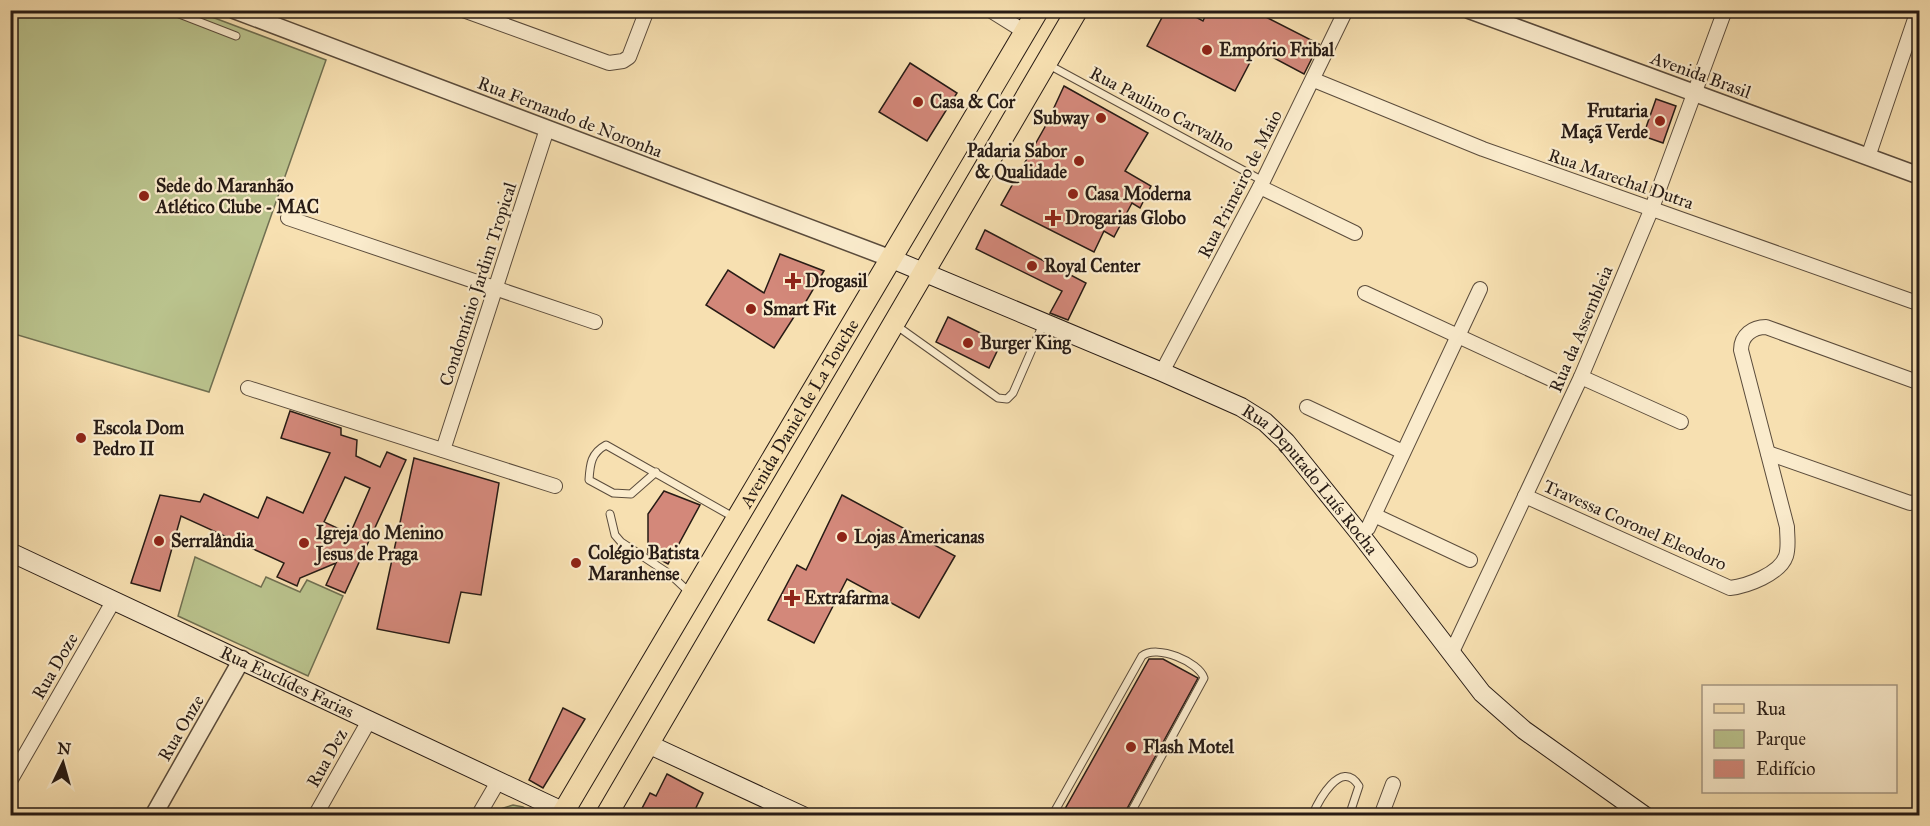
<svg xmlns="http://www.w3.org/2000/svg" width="1930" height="826" font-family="'IM FELL Great Primer',serif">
  <rect width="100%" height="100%" fill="#f7e0b1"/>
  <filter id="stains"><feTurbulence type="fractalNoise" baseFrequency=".00333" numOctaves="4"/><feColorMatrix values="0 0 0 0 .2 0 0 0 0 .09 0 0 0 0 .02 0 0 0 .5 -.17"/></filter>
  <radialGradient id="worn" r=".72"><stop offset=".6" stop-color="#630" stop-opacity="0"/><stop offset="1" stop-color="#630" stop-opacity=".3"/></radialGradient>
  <g fill="#bac38d" stroke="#706f51" stroke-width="1.5">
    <path d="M11,10L196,11L326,60L209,392L11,333Z"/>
    <path d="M195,557L261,587L266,577L300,592L307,580L343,596L308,676L178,616Z"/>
    <path d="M513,805L523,807L535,815H490L497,810Z"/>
  </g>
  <g fill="#d3887a" stroke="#271b15" stroke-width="1.5" fill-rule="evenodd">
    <path d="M1166,10H1183L1203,21L1208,10H1252L1319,44L1304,74L1257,49L1235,91L1147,46Z"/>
    <path d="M910,63L957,93L927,141L879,112Z"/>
    <path d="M1064,86L1148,133L1125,171L1151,186L1140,208L1132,203L1114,237L1104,231L1094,252L1001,205L1046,125Z"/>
    <path d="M1656,99L1676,106L1663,143L1643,136Z"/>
    <path d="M985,230L1086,283L1068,320L1050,313L1062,291L976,249Z"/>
    <path d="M780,254L824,271L801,310L799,309L774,348L706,305L728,270L764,293Z"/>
    <path d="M948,317L1001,343L989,368L936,342Z"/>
    <path d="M290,411L341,428V435L357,440L356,456L380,467L387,452L406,460L345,593L326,585L336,563L300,578L297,586L277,577L284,563L181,516L160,591L131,583L160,495L200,502L204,494L258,518L267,497L303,513L330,453L281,438ZM345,477L370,488L350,534L324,522Z"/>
    <path d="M414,458L499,483L481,595L461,592L449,643L377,629Z"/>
    <path d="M664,491L700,505L668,564L648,553V514Z"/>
    <path d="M842,495L955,556L919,618L847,579L814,643L768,620L797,565L806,570Z"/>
    <path d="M1149,659H1163L1198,678L1123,816H1061Z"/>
    <path d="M563,708L585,719L543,788L529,780Z"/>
    <path d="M667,774L703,793L692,816H638L650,793L656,796Z"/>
  </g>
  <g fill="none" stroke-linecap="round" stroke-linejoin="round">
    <defs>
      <g id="service">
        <path d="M169,10L236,36"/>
        <path d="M1049,65L1263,181"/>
        <path d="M897,326L998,398L1007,399L1013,393L1043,324"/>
        <path d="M656,472L631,494L613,493L589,480C590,464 591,453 606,445L735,518"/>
        <path d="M610,514L615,535L621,542L671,575L690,593"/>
        <path d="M1052,816L1142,656C1157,644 1199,662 1204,678L1129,816"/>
        <path d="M1312,816C1318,802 1341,757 1359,786L1349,816"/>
      </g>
      <g id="minor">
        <path d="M463,10L609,63L623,61L629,57L647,10"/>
        <path d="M990,10L1025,32"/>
        <path d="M1314,80L1483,149L1920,304"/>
        <path d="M1868,157L1915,19L1914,10"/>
        <path d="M1260,187L1355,233"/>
        <path d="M288,218L595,322"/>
        <path d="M1365,293L1553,380"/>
        <path d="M1162,372L1263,181L1346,10"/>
        <path d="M1581,377L1681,422"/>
        <path d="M248,388L555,486"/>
        <path d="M1307,407L1403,452"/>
        <path d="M443,450L547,129"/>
        <path d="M1768,453L1910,503L1920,501"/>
        <path d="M1525,496L1730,588C1747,586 1780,574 1786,556C1789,547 1787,536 1787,527L1741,350C1741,335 1753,327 1766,327L1920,383"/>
        <path d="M1374,515L1470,560"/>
        <path d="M1360,534L1368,528L1480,289"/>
        <path d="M1451,654L1581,377L1652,208L1725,10"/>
        <path d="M10,781L114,600"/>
        <path d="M315,816L370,719"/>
        <path d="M478,816L499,780"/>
        <path d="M1381,816L1393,784"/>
      </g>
      <g id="tertiary">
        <path d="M234,10L892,259"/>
        <path d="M1469,10L1920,176"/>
        <path d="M153,816L242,659"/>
      </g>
      <g id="secondary">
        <path id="s1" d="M892,259L1162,372L1241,407L1265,422L1286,442L1360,534L1482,693L1524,730L1645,816"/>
        <path id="s2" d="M10,552L573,816"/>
        <path d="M648,744L803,816"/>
      </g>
      <g id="primary">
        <path id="s3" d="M561,816L1038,10"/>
        <path d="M606,816L1077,10"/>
      </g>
    </defs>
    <use href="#service" stroke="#5b4c3c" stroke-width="9"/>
    <use href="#minor" stroke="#5b4c3c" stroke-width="16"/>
    <use href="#tertiary" stroke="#5b4c3c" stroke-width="19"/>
    <use href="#secondary" stroke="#271b15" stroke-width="20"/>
    <use href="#primary" stroke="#271b15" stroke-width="23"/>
    <use href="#service" stroke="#faebcc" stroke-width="7"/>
    <use href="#minor" stroke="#faebcc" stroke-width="14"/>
    <use href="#tertiary" stroke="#faebcc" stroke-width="16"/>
    <use href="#secondary" stroke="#faebcc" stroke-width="18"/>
    <use href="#primary" stroke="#f7e0b1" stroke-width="21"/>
  </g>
  <g fill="#8f2418" stroke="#faebcc" stroke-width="2">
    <circle cx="1207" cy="50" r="6"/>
    <circle cx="918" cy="102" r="6"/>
    <circle cx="1101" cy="118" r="6"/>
    <circle cx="1660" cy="121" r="6"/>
    <circle cx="1079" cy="161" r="6"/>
    <circle cx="1073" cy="194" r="6"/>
    <circle cx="144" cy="196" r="6"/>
    <path d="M1050 209h6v6h6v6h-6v6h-6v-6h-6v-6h6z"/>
    <circle cx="1032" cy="266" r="6"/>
    <path d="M790 272h6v6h6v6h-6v6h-6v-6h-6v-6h6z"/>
    <circle cx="751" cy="309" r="6"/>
    <circle cx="968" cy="343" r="6"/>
    <circle cx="81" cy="438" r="6"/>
    <circle cx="842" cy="537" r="6"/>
    <circle cx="159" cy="541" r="6"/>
    <circle cx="304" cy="543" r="6"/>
    <circle cx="576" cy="563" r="6"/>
    <path d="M789 589h6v6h6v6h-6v6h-6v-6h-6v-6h6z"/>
    <circle cx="1131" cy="747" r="6"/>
  </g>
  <g text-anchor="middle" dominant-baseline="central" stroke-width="4.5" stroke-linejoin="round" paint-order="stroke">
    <g font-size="18" font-weight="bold" fill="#271b15" stroke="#faebcc" text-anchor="start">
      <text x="1219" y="50">Empório Fribal</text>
      <text x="930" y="102">Casa &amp; Cor</text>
      <text x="1648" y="111" text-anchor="end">Frutaria<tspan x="1648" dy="21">Maçã Verde</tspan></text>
      <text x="1089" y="118" text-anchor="end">Subway</text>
      <text x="1067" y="151" text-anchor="end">Padaria Sabor<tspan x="1067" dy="21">&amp; Qualidade</tspan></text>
      <text x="156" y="186">Sede do Maranhão<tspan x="156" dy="21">Atlético Clube - MAC</tspan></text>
      <text x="1085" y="194">Casa Moderna</text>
      <text x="1065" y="218">Drogarias Globo</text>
      <text x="1044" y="266">Royal Center</text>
      <text x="805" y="281">Drogasil</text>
      <text x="763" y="309">Smart Fit</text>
      <text x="980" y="343">Burger King</text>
      <text x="93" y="428">Escola Dom<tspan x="93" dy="21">Pedro II</tspan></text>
      <text x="316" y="533">Igreja do Menino<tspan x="316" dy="21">Jesus de Praga</tspan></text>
      <text x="854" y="537">Lojas Americanas</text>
      <text x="171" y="541">Serralândia</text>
      <text x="588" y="553">Colégio Batista<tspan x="588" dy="21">Maranhense</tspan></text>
      <text x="804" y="598">Extrafarma</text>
      <text x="1143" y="747">Flash Motel</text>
    </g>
    <g font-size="18" fill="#271b15" stroke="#faebcc">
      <text transform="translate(1701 75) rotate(20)">Avenida Brasil</text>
      <text transform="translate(1162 109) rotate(28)">Rua Paulino Carvalho</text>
      <text transform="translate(570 117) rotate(21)">Rua Fernando de Noronha</text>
      <text transform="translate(1621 179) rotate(19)">Rua Marechal Dutra</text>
      <text transform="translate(1240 184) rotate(-63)">Rua Primeiro de Maio</text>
      <text transform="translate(478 284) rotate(-72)">Condomínio Jardim Tropical</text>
      <text transform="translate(1581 329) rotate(-67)">Rua da Assembleia</text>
      <text stroke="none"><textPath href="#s3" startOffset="468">Avenida Daniel de La Touche</textPath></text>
      <text stroke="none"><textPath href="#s1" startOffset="480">Rua Deputado Luís Rocha</textPath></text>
      <text transform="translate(1635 525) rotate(24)">Travessa Coronel Eleodoro</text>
      <text transform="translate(55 666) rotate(-60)">Rua Doze</text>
      <text stroke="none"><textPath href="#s2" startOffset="306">Rua Euclídes Farias</textPath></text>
      <text transform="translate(181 728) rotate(-60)">Rua Onze</text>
      <text transform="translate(327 758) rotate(-61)">Rua Dez</text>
    </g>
  </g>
  <rect width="1930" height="826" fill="none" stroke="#f7e0b1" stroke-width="36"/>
  <rect x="12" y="12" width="1906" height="802" fill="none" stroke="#271b15" stroke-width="3"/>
  <rect x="18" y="18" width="1894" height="790" fill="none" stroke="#271b15" stroke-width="1.5"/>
  <rect x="1702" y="685" width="195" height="108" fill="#faebcc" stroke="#a69883" stroke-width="1.5"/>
  <rect x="1714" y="704" width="30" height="9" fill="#f7e0b1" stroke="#a69883" stroke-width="1.5"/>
  <text x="1756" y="715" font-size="18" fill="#271b15">Rua</text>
  <rect x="1714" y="730" width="30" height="18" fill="#bac38d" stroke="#a69883" stroke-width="1.5"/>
  <text x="1756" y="745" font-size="18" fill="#271b15">Parque</text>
  <rect x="1714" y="760" width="30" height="18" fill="#d3887a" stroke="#a69883" stroke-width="1.5"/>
  <text x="1756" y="775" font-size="18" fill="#271b15">Edifício</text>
  <g transform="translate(63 763) rotate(5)" stroke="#faebcc" stroke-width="4.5" paint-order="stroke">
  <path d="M0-4.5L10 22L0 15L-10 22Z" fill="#271b15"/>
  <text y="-9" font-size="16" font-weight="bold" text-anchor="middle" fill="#271b15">N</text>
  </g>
  <rect width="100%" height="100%" filter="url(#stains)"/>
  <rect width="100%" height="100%" fill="url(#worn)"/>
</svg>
